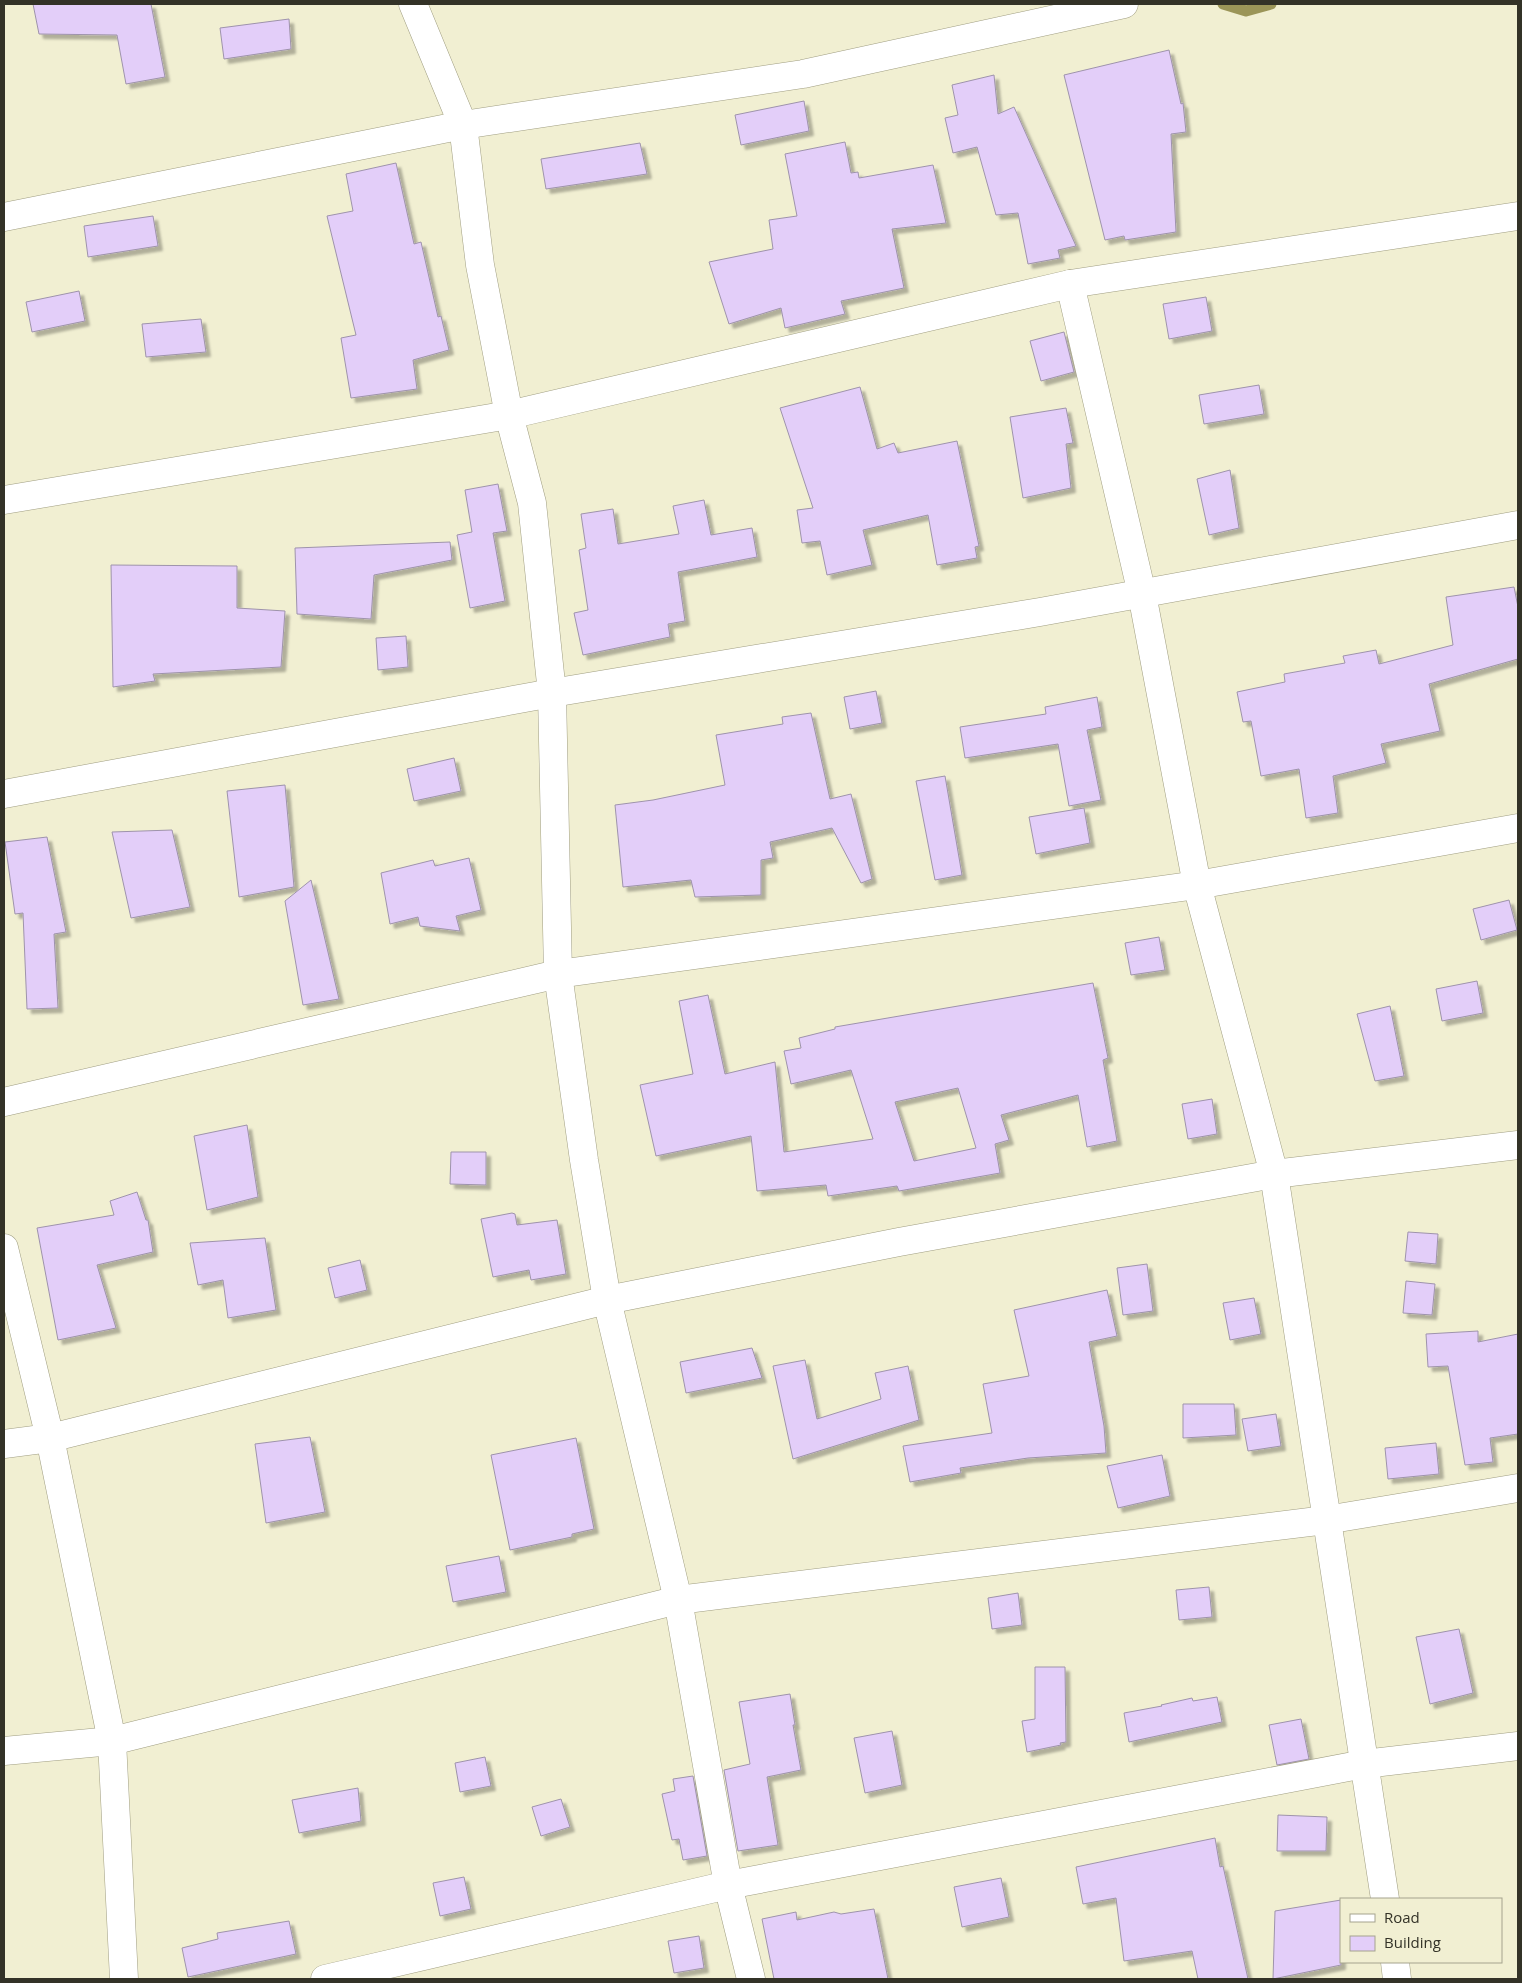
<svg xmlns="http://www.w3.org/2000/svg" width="1522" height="1983" font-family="'Open Sans',sans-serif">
  <defs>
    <filter id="shadow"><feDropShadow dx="4.5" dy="4.5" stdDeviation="1" flood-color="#0004"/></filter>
  </defs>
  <rect width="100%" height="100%" fill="#f1efd2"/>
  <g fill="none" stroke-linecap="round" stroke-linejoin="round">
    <path stroke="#9b9558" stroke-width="11" d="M1223,4L1246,11L1271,4"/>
  </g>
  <g fill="#e3cef9" stroke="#9e93ab" fill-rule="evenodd" filter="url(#shadow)">
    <path d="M33,4H151L165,77L126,84L117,35L39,34Z"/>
    <path d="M289,19L291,49L224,59L220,28Z"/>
    <path d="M1169,50L1181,104L1183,103L1186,132L1171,134L1176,232L1125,240L1124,236L1105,240L1064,75Z"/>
    <path d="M994,75L998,114L1014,107L1076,246L1058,250L1060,258L1028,264L1018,213L996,215L977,147L953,153L945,118L958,115L952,85Z"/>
    <path d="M804,101L809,131L741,145L735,115Z"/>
    <path d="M845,142L851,173L858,172L859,178L933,165L946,223L892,229L904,288L841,301L845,314L785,328L781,308L729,324L709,262L773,249L769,220L797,216L785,154Z"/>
    <path d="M640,143L647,174L546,189L541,159Z"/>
    <path d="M396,163L414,244L421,242L438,317L441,316L449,350L413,360L417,389L351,398L341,338L356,335L327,216L353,211L346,174Z"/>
    <path d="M153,216L158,246L88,257L84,226Z"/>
    <path d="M79,291L85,321L32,332L26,302Z"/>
    <path d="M1206,297L1212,331L1169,339L1163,304Z"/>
    <path d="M201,319L206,352L146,357L142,324Z"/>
    <path d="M1064,332L1074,372L1041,381L1030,341Z"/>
    <path d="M1259,385L1264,414L1204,424L1199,395Z"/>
    <path d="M860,387L877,449L894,443L898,453L957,441L979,546L975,547L977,558L937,565L928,515L863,530L872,565L827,575L820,541L802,543L797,510L813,508L780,408Z"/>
    <path d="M1066,408L1073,443L1066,444L1071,488L1023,498L1010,417Z"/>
    <path d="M1230,470L1239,528L1209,535L1197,479Z"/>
    <path d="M498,484L507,531L493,533L505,601L470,608L457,535L472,532L465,490Z"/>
    <path d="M704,500L711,535L752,528L757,557L678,572L685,621L668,624L670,637L583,655L574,613L588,610L579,550L586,548L581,514L613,509L618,544L679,534L673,506Z"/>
    <path d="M450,542L452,560L374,575L371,619L297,614L295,548Z"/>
    <path d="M111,565L237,566V608L285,611L281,667L153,674L155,681L113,687Z"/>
    <path d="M1514,587L1518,607V659L1429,684L1440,731L1381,744L1386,763L1333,776L1338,813L1306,818L1299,769L1261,776L1251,721L1243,722L1237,692L1285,682L1284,674L1345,663L1343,656L1376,650L1379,664L1453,645L1446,597Z"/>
    <path d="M406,636L408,667L378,670L376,638Z"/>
    <path d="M876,691L882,723L850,729L844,697Z"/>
    <path d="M1097,697L1102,727L1087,730L1101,800L1069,806L1058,744L965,758L960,727L1046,714L1045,707Z"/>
    <path d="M811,713L830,799L851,794L872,879L861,883L832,828L770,842L773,858L761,860V895L695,897L691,880L623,887L615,805L653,800L725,785L716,735L783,724L782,717Z"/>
    <path d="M454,758L461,791L414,801L407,769Z"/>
    <path d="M945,776L962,875L935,880L916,781Z"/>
    <path d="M285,785L294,887L239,897L227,791Z"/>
    <path d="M1084,808L1090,843L1036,854L1029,817Z"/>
    <path d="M172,830L190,907L131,918L112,832Z"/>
    <path d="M47,837L66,932L54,934L58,1008L27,1009L23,913L15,914L5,842Z"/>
    <path d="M469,858L481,910L456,916L460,931L420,926L418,917L390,924L381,873L433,860L435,866Z"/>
    <path d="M311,880L339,999L303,1005L285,901Z"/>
    <path d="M1509,900L1517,930L1481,940L1473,909Z"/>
    <path d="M1159,937L1165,970L1131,975L1125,943Z"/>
    <path d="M1477,981L1483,1013L1442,1021L1436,989Z"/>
    <path d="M1093,983L1108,1058L1103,1060L1117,1141L1087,1147L1078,1095L1001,1115L1009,1140L995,1144L1000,1173L899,1191L897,1186L828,1196L826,1185L757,1191L751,1136L656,1156L640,1085L693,1074L679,1001L708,995L725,1074L775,1062L784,1152L873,1139L851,1070L791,1084L784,1051L801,1048L799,1038L835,1029V1027ZM958,1088L976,1148L914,1161L895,1102Z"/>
    <path d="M1390,1006L1404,1076L1375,1081L1357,1014Z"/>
    <path d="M1212,1099L1217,1134L1188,1139L1182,1104Z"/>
    <path d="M247,1125L258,1197L207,1210L194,1136Z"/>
    <path d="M451,1152H486V1185L450,1184Z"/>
    <path d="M137,1192L146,1220H148L153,1252L97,1265L116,1328L58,1340L37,1228L114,1215L110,1201Z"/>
    <path d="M512,1213L515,1214L517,1225L557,1220L566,1274L531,1280L529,1270L493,1277L481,1219Z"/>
    <path d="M1408,1232L1438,1234L1436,1264L1405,1261Z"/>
    <path d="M265,1238L276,1310L228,1318L223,1280L198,1285L190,1243Z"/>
    <path d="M360,1260L367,1290L335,1298L328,1268Z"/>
    <path d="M1147,1264L1153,1311L1123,1315L1117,1268Z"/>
    <path d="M1406,1281L1435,1284L1432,1315L1403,1313Z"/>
    <path d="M1107,1290L1117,1336L1089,1342L1104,1426L1106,1453L1028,1458L960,1468L961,1473L910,1482L903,1446L992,1433L983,1384L1029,1376L1014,1310Z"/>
    <path d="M1254,1298L1261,1334L1230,1340L1223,1303Z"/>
    <path d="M1478,1331V1342L1518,1334V1434L1490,1438L1493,1462L1465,1465L1448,1366L1428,1367L1426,1334Z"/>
    <path d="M752,1348L762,1378L686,1393L680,1362Z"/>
    <path d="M805,1360L817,1419L881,1399L875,1373L908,1366L919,1420L793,1459L773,1366Z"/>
    <path d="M1183,1404H1234L1236,1435L1183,1438Z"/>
    <path d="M1276,1414L1281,1446L1248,1451L1242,1419Z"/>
    <path d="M310,1437L325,1512L266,1523L255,1444Z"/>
    <path d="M576,1438L594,1529L572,1534V1537L510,1550L491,1455Z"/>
    <path d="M1436,1443L1439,1474L1388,1479L1385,1448Z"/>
    <path d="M1162,1455L1170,1496L1118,1508L1107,1466Z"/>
    <path d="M499,1556L506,1592L453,1602L446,1566Z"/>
    <path d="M1209,1587L1212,1617L1179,1620L1176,1590Z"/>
    <path d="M1018,1593L1022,1625L992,1629L988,1598Z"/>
    <path d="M1459,1629L1473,1693L1430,1704L1416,1637Z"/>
    <path d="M1035,1667H1065L1066,1742L1060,1743L1061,1745L1027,1752L1022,1721L1035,1719Z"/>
    <path d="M790,1694L795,1725H793L801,1770L767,1777L778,1845L738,1851L724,1770L750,1764L739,1702Z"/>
    <path d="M1217,1697L1222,1722L1129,1742L1124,1713L1162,1706L1161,1705L1192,1698L1193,1701Z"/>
    <path d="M1301,1719L1309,1759L1277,1765L1269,1725Z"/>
    <path d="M892,1731L902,1785L865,1793L854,1738Z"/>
    <path d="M485,1757L491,1786L460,1792L455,1763Z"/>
    <path d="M693,1776L707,1856L683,1860L679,1839L672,1840L662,1794L675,1791L673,1779Z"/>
    <path d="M358,1788L361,1821L299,1833L292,1800Z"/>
    <path d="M561,1799L570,1827L541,1836L532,1807Z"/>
    <path d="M1278,1815L1327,1817L1326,1851H1277Z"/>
    <path d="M1215,1838L1220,1867L1223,1866L1248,1979H1198L1192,1951L1124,1961L1116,1898L1083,1904L1076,1867Z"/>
    <path d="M464,1877L471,1909L440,1916L433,1883Z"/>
    <path d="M1001,1878L1009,1917L962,1927L954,1887Z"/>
    <path d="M1341,1900V1965L1273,1979L1275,1911Z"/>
    <path d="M874,1909L888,1979H774L762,1919L796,1912L797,1920L834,1912L841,1914Z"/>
    <path d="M289,1921L296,1954L188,1977L182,1948L218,1939L217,1933Z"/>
    <path d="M699,1936L704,1968L674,1973L668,1941Z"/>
  </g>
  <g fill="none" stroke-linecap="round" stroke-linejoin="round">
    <defs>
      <g id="minor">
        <path d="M413,4L463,125L480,265L509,415L532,503L552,693L558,974L584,1160L607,1300L678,1600L728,1885L751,1979"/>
        <path d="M4,217L463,125L803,74L1124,4"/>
        <path d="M4,500L509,415L1070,284"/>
        <path d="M4,794L552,693L1040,612L1518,525"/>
        <path d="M4,1102L558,974L1197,885L1518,828"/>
        <path d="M4,1248L50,1438L112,1741L124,1979"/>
        <path d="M4,1444L50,1438L607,1300L899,1242L1274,1174L1518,1145"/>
        <path d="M4,1751L112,1741L678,1600L1326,1520L1518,1488"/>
        <path d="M1385,1899L1274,1174L1197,885L1142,594L1070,284L1518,216"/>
        <path d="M1395,1962L1397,1979"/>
        <path d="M325,1979L728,1885L1364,1764L1518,1746"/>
      </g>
    </defs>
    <use href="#minor" stroke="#a09e82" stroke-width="29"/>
    <use href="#minor" stroke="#fff" stroke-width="28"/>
  </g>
  <rect width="1522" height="1983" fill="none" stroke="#333227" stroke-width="10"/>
  <rect x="1340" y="1898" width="162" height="65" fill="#f1efd2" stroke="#a5a38e"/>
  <rect x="1350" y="1914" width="25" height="8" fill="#ffffff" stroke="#a5a38e"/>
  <text x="1384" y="1923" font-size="15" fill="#333227">Road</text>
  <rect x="1350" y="1936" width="25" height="15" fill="#e3cef9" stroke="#a5a38e"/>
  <text x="1384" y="1948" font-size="15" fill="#333227">Building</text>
</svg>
